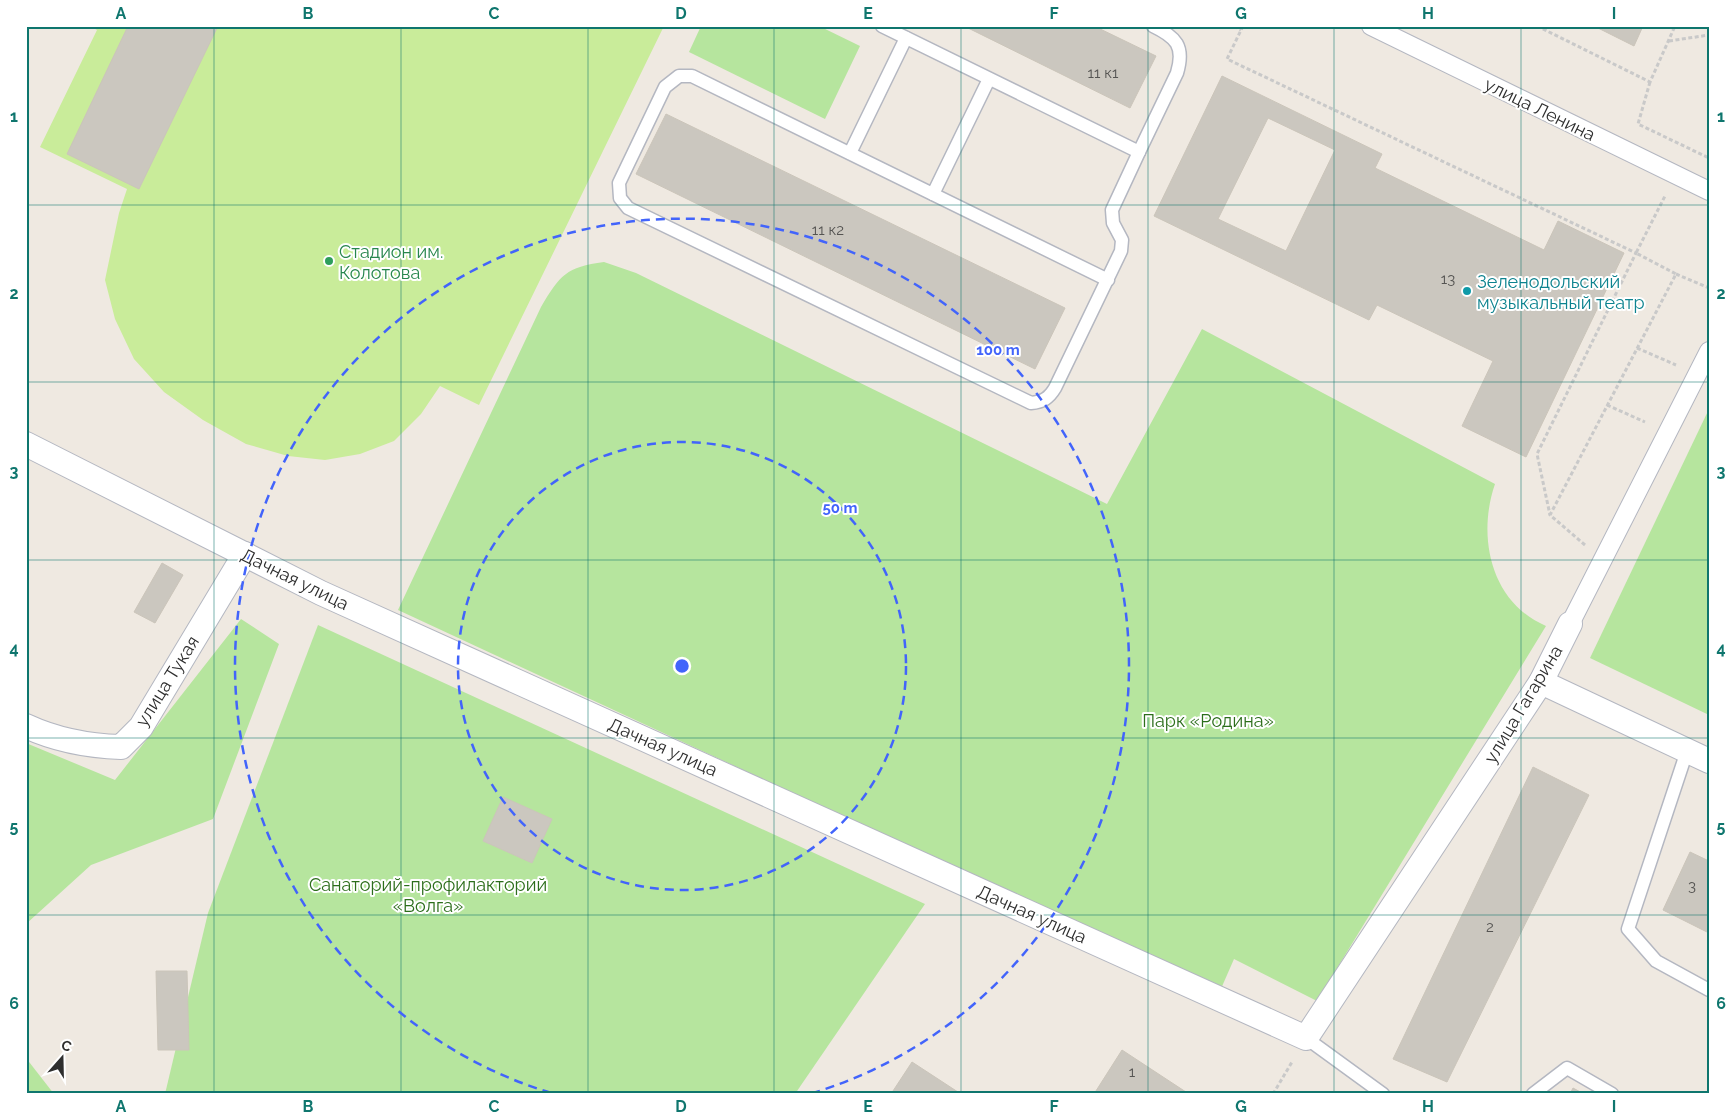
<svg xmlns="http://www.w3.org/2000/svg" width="1735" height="1120" font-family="Raleway,sans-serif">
  <rect width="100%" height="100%" fill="#efe9e1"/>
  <g fill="#b6e59e">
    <path d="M701,26H819L860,46L825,119L689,52Z"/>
    <path d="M604,262L636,273L1107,504L1202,329L1495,484C1477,536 1490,602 1546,626L1317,1001L1234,959L1220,991L398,610L541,307C560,275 566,267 604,262Z"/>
    <path d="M1709,409V715L1590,658Z"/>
    <path d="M241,619L279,644L213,819L91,865L26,924V743L115,780Z"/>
    <path d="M318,625L925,904L795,1094H165L208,913Z"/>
    <path d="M26,1058L54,1094H26Z"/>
  </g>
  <path fill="#c9ec9a" d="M90,26H664L479,405L440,386L421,414L394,441L360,454L325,460L288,456L246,444L203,420L164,392L134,359L115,319L105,280L119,213L127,189L40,147L97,30Z"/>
  <g fill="#cbc7bf" stroke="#cbc5ba" fill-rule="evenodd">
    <path d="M128,26H218L139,189L67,154Z"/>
    <path d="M964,26H1094L1156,56L1130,108Z"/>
    <path d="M1594,26H1643L1634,46Z"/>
    <path d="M1222,76L1382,154L1375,168L1544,250L1558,221L1624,253L1526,457L1462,426L1493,361L1377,305L1369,320L1154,216ZM1268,118L1335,150L1286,251L1218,219Z"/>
    <path d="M666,114L1065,308L1035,369L636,174Z"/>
    <path d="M162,563L183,575L155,623L134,612Z"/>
    <path d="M1533,767L1589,795L1447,1082L1393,1059Z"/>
    <path d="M503,797L552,819L532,863L483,841Z"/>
    <path d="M1690,852L1709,861V933L1663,910Z"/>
    <path d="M156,971H187L189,1050H158Z"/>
    <path d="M1122,1050L1189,1094H1094Z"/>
    <path d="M912,1062L961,1094H891Z"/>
    <path d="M1573,1088L1584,1094H1570Z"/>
  </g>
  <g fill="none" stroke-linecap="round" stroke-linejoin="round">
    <defs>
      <g id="service">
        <path d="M882,26L1139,152L1177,73C1185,46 1176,37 1153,26"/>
        <path d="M850,153L906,38"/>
        <path d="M933,194L989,79"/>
        <path d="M1108,280L692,76H679L665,87L619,183L620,198L628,208L1031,403C1043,402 1049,398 1055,388L1121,251L1122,240L1113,223L1112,210L1139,152"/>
        <path d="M1687,751L1628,929L1656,961L1709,990"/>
        <path d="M1306,1038L1383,1094"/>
        <path d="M1533,1094L1567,1068L1612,1094"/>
      </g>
      <g id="pedestrian">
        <path d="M1371,26L1709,191"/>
        <path d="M1570,624L1709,351"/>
      </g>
      <g id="minor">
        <path d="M26,444L321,593L1306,1038L1541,682L1570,624"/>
        <path d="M1541,682L1709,761"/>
        <path d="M26,726C56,740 89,746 121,747L141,727L245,554"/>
      </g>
    </defs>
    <use href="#service" stroke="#b4b7c1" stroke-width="15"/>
    <use href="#pedestrian" stroke="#b4b7c1" stroke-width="20"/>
    <use href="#minor" stroke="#b4b7c1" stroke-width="26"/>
    <g stroke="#c9c9c9" stroke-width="3" stroke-dasharray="4 2.5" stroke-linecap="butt">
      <path d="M1234,26L1241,30"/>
      <path d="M1243,26L1227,59L1636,253L1537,454L1550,515"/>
      <path d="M1537,26L1650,82L1675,26"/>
      <path d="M1669,41L1709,35"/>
      <path d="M1650,82L1638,124L1709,158"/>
      <path d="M1676,274L1709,288"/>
      <path d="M1637,348L1676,365"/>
      <path d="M1607,405L1645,422"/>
      <path d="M1585,545L1550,515L1676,274L1636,253L1665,196"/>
      <path d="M1273,1094L1292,1062"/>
    </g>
    <use href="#service" stroke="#fff" stroke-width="12"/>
    <use href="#pedestrian" stroke="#fff" stroke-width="18"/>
    <use href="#minor" stroke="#fff" stroke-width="24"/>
  </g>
  <path fill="none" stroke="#0f766e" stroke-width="1" stroke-opacity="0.55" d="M214,26V1094M401,26V1094M588,26V1094M774,26V1094M961,26V1094M1148,26V1094M1334,26V1094M1521,26V1094M26,205H1709M26,382H1709M26,560H1709M26,738H1709M26,915H1709"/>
  <g fill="none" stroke="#4264fb" stroke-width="2.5" stroke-dasharray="9 6">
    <circle cx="682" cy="666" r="224"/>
    <path d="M551 1093A447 447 0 1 1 813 1093"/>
  </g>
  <circle fill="#2e9e5b" stroke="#fff" stroke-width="2" cx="329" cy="261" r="5"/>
  <circle fill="#0f9aa8" stroke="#fff" stroke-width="2" cx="1467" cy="291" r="5"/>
  <g text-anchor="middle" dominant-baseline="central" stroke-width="4" stroke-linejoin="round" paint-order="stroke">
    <g font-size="15" fill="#555452">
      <text x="1103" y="73">11 к1</text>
      <text x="828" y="230">11 к2</text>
      <text x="1448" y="279">13</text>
      <text x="1692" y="886">3</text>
      <text x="1490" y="927">2</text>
      <text x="1132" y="1072">1</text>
    </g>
    <g font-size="18" fill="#2e2e2e" stroke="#fff">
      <text transform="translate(1540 109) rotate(26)">улица Ленина</text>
      <text transform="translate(295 579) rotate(26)">Дачная улица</text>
      <text transform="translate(167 681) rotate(-58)">улица Тукая</text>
      <text transform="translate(1523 704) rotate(-59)">улица Гагарина</text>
      <text transform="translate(663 747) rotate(24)">Дачная улица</text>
      <text transform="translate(1032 914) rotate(24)">Дачная улица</text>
    </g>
    <g font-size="18" fill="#27864d" stroke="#fff" text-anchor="start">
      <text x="339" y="251">Стадион им.<tspan x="339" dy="21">Колотова</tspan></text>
    </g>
    <g font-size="18" fill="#0d838f" stroke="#fff" text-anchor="start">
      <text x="1477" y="281">Зеленодольский<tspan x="1477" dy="21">музыкальный театр</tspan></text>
    </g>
    <g font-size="18" fill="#2c6e1b" stroke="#fff">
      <text x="1208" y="720">Парк «Родина»</text>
      <text x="428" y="884">Санаторий-профилакторий<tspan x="428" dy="21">«Волга»</tspan></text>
    </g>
  </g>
  <circle cx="682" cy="666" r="8" fill="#4264fb" stroke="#fff" stroke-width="2.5"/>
  <g font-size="15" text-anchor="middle" font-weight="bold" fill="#4264fb" stroke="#fff" stroke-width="4" stroke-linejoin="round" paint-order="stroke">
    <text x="998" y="355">100 m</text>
    <text x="840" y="513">50 m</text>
  </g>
  <rect width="1735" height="1120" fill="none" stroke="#ffffff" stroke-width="55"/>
  <g transform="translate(62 1058) rotate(20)" stroke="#ffffff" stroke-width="4" paint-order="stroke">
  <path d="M0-4L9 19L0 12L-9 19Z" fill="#2e2e2e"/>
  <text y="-8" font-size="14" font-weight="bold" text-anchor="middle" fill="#2e2e2e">С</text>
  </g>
  <rect x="28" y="28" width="1680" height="1064" fill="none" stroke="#0f766e" stroke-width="2"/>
  <g font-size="16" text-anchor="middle" font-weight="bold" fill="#0f766e">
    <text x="121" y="19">A</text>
    <text x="308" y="19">B</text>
    <text x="494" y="19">C</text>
    <text x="681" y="19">D</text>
    <text x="868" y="19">E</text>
    <text x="1054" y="19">F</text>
    <text x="1241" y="19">G</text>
    <text x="1428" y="19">H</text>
    <text x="1614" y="19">I</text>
    <text x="14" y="122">1</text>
    <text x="1721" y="122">1</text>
    <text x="14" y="299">2</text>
    <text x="1721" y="299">2</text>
    <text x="14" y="477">3</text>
    <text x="1721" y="477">3</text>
    <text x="14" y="654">4</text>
    <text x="1721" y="654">4</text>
    <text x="14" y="832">5</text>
    <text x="1721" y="832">5</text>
    <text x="14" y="1009">6</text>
    <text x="1721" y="1009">6</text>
    <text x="121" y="1112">A</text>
    <text x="308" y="1112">B</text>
    <text x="494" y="1112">C</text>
    <text x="681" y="1112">D</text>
    <text x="868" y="1112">E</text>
    <text x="1054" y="1112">F</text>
    <text x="1241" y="1112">G</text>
    <text x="1428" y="1112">H</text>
    <text x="1614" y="1112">I</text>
  </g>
</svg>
